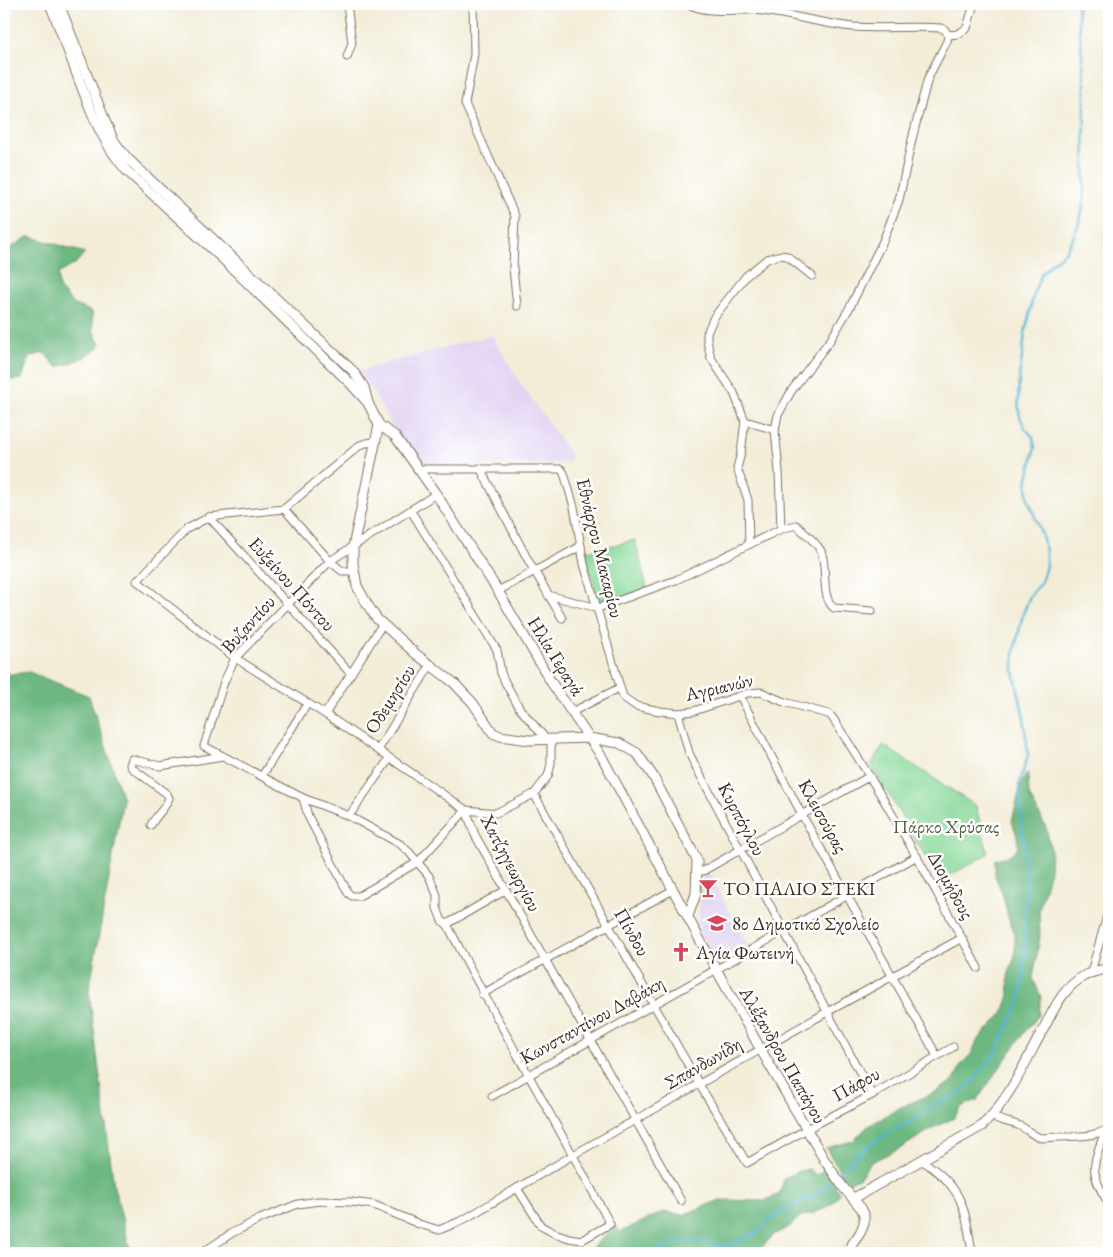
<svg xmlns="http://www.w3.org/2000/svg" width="1113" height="1257" font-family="'EB Garamond',serif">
  <rect width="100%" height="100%" fill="#fff"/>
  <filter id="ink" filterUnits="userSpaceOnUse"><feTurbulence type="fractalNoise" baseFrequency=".02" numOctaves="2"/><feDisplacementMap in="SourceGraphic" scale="10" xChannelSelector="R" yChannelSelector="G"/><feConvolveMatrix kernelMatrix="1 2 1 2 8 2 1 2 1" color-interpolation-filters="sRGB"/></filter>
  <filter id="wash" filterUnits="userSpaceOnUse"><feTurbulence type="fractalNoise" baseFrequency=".0096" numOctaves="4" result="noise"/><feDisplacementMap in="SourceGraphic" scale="20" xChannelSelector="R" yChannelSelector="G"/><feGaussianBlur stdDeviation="1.12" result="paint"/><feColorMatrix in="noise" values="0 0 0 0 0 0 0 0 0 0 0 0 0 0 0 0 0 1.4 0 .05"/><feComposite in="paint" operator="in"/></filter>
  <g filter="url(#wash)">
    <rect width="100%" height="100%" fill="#f3edd8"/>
    <g fill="#e2d4f3">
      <path d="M492,335L519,381L572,456L569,463L421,467L390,423L367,382L358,371Z"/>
      <path d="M706,872L709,873L748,946L717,964L697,929L703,877Z"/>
    </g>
    <g fill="#86d898" stroke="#60815b">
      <path d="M635,540L647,588L600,605L584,552Z"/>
      <path d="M883,745L976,806L988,854L940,881L871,765Z"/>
    </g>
    <g fill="#6cb880" stroke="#54714f">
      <path d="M29,236L85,253L75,264L58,274L59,288L73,304L92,312L93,330L100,345C87,359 75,362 57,367L44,353L29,357L22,379L4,381V250L12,247Z"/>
      <path d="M29,672L89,696L123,799L89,991L114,1187L131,1253H4V675Z"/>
      <path d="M1028,772L1029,795L1046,827L1051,850L1050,870L1039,910L1040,936L1033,978L1041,997L1039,1015L1024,1033L977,1100L961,1107L954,1118L935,1127L901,1148L871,1162L860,1177L849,1183L843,1177L826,1148L853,1141L867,1127L901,1107L936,1092L954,1080L961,1065L972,1053L977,1041L1003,1013L1009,995L1008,976L1015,955V934L1008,917L1002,892L995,876V859L1009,856L1018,848L1017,836L1012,821L1021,785Z"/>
      <path d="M809,1169L816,1175L825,1170L840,1193L831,1205L815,1213L801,1216L789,1227L775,1234L761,1248L752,1253H591L594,1246L615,1225L620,1232L663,1212L683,1215L720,1200L764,1201L779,1194L784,1179L795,1172Z"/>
    </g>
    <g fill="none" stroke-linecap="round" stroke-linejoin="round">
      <path stroke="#57b6d6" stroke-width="2.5" d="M651,1253L679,1241L705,1242L719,1247L735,1243L755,1234L768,1221L783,1211L814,1196L827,1185L858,1154L874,1142L891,1131L911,1122L926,1110L958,1094L971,1083L995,1054L1021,998L1025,951L1024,928L1027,884L1019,786L1028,755L1024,718L1014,672V652L1023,614L1030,596L1041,582L1046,566V551L1042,535L1028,499L1027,483L1035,447L1033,437L1025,428L1020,417L1018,402L1019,380L1025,333L1034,293L1041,274L1052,263L1065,252L1072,240L1080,221L1084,201L1085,86L1077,4"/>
    </g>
  </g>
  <g filter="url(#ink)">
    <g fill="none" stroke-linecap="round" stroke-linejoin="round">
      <defs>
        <g id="street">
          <path d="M473,4L474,54L465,104L515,216L513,268L517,306"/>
          <path d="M688,4C711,16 738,7 763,11C793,15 823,24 853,27C882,29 912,26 941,28L945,30L948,35L947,41L928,78L913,135L899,200L883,241L850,307L831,339L792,390L778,415L775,430L779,471L781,529"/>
          <path d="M948,35L958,34L967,28L974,4"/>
          <path d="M347,57L352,43L347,4"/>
          <path d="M745,421L775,430"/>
          <path d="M374,442L366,443L360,445L284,509L209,517L187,529L137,581L235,658L325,714L466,810L475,835L681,1201"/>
          <path d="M480,468L528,560L562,618"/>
          <path d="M418,469H561L564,473L574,507L584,564L623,697L636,706L660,711L678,713L694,711L748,693L761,692L784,702L828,714L832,717C885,798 932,883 978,968"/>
          <path d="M436,494L330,561L235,658L224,682L204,746L303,798L349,816L400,844L409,852L429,876L437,895V908L442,921L447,924C499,1026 557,1123 610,1224L582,1240L569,1238L554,1233L541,1226L517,1188"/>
          <path d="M284,509L330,561L342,571H354"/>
          <path d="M411,511L497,650L501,673L505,682L520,709L546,739"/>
          <path d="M209,517L351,674"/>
          <path d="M749,544L748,500L737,468L741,453L745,421L734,393L711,358L707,341V333L714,317L746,276L767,259L781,255L787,256L812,276"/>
          <path d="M498,591L581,546"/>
          <path d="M548,595L598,608"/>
          <path d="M598,608L676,580L781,529L796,525C804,533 816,541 821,551C828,568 820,597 834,608L872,611"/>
          <path d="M740,696L802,815L937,1056"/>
          <path d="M572,712L619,688"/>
          <path d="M678,713L689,753L697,769L872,1095"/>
          <path d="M325,714L382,625"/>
          <path d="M378,750L431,664"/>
          <path d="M262,776L307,704"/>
          <path d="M534,794L699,1084L747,1163L807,1129L872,1095L953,1047"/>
          <path d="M303,798L308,816L348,893L352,896H359L418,862L466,810L496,813L534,794L548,776L551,764V739"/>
          <path d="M349,816L389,759"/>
          <path d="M151,825C156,815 166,808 169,798L167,794L132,768L130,765L132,759L160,766L223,756"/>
          <path d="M698,871H703L870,776"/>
          <path d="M447,924L506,890"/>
          <path d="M1091,972L1109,909"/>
          <path d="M482,994L673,890"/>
          <path d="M492,1096L917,856"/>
          <path d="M992,1116C1001,1122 1011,1122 1020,1126C1029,1130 1033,1137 1042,1138C1061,1136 1095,1139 1109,1128"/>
          <path d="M1105,1132C1092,1165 1089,1173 1109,1204"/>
          <path d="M921,1160C963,1187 965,1207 972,1253"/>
          <path d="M202,1253L232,1233L260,1219L298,1204L319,1201L352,1202L374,1205L419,1224L439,1230L463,1220L573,1155L829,1011L962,938"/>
        </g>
        <g id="secondary">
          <path d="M50,4C60,29 70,55 79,80C92,114 102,142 126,170L225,261L350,383L368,403L379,425"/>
          <path d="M59,4L105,121L114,141L127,158L353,371L364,387L368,403"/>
          <path d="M379,425L395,436L436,494L498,591L551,682L602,757L700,940L761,1050L825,1161L843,1187L861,1208L864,1214V1224L860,1233L846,1253"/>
          <path d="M379,425L353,547V564L357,586L367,604L377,619L416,654L454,683L473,703L493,733L500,736L529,740L589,738L619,743L637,753L653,776L697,860L696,894L688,916"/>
          <path d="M854,1198L982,1126C1010,1099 1026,1060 1045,1026C1055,1007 1064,987 1084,976C1092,971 1100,970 1109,969"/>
        </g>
      </defs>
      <use href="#street" stroke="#7b6e5f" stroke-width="9"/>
      <use href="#secondary" stroke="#7b6e5f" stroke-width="11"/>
      <use href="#street" stroke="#fff" stroke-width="7"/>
      <use href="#secondary" stroke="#fff" stroke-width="9"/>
    </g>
  </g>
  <defs>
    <symbol id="bar-bare" viewBox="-9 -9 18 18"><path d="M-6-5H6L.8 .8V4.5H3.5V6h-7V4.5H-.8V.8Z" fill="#d1495b" stroke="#fff" stroke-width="2.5" paint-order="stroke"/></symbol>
    <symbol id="school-bare" viewBox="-9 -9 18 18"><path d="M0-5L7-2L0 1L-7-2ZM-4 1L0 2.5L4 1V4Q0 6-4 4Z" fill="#d1495b" stroke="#fff" stroke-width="2.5" paint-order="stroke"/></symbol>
    <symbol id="church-bare" viewBox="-9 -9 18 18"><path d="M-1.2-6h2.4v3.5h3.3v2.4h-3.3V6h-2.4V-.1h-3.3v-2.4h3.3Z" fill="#d1495b" stroke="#fff" stroke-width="2.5" paint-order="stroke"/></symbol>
  </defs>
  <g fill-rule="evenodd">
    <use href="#bar-bare" x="694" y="874" width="28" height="28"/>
    <use href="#school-bare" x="703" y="909" width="28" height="28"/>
    <use href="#church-bare" x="667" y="938" width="28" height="28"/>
  </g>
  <g text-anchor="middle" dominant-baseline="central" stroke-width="5" stroke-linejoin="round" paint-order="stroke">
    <g font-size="19" fill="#3b2a1e" stroke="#fff">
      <text transform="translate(600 548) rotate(76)">Εθνάρχου Μακαρίου</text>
      <text transform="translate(292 584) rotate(48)">Ευξείνου Πόντου</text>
      <text transform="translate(248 624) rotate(-48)">Βυζαντίου</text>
      <text transform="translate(556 656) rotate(58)">Ηλία Γεραγά</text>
      <text transform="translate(719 687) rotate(-13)">Αγριανών</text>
      <text transform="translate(390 699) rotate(-58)">Οδεμησίου</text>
      <text transform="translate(823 816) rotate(61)">Κλεισούρας</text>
      <text transform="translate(742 819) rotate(62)">Κυρπόγλου</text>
      <text transform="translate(511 863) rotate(62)">Χατζηγεωργίου</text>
      <text transform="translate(951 885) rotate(61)">Διομήδους</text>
      <text transform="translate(632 932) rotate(60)">Πίνδου</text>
      <text transform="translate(592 1020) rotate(-29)">Κωνσταντίνου Δαβάκη</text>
      <text transform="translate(783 1055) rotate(60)">Αλέξανδρου Παπάγου</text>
      <text transform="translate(703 1063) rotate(-30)">Σπανδωνίδη</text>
      <text transform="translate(856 1084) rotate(-29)">Πάφου</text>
    </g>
    <g font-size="19" fill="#525e43" stroke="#fff">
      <text x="946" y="826">Πάρκο Χρύσας</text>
    </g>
    <g font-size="19" fill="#3b2a1e" stroke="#fff" text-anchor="start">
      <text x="723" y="888">ΤΟ ΠΑΛΙΟ ΣΤΕΚΙ</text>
      <text x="732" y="923">8ο Δημοτικό Σχολείο</text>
      <text x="696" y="952">Αγία Φωτεινή</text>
    </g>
  </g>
  <rect width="1113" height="1257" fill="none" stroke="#fff" stroke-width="20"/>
</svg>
